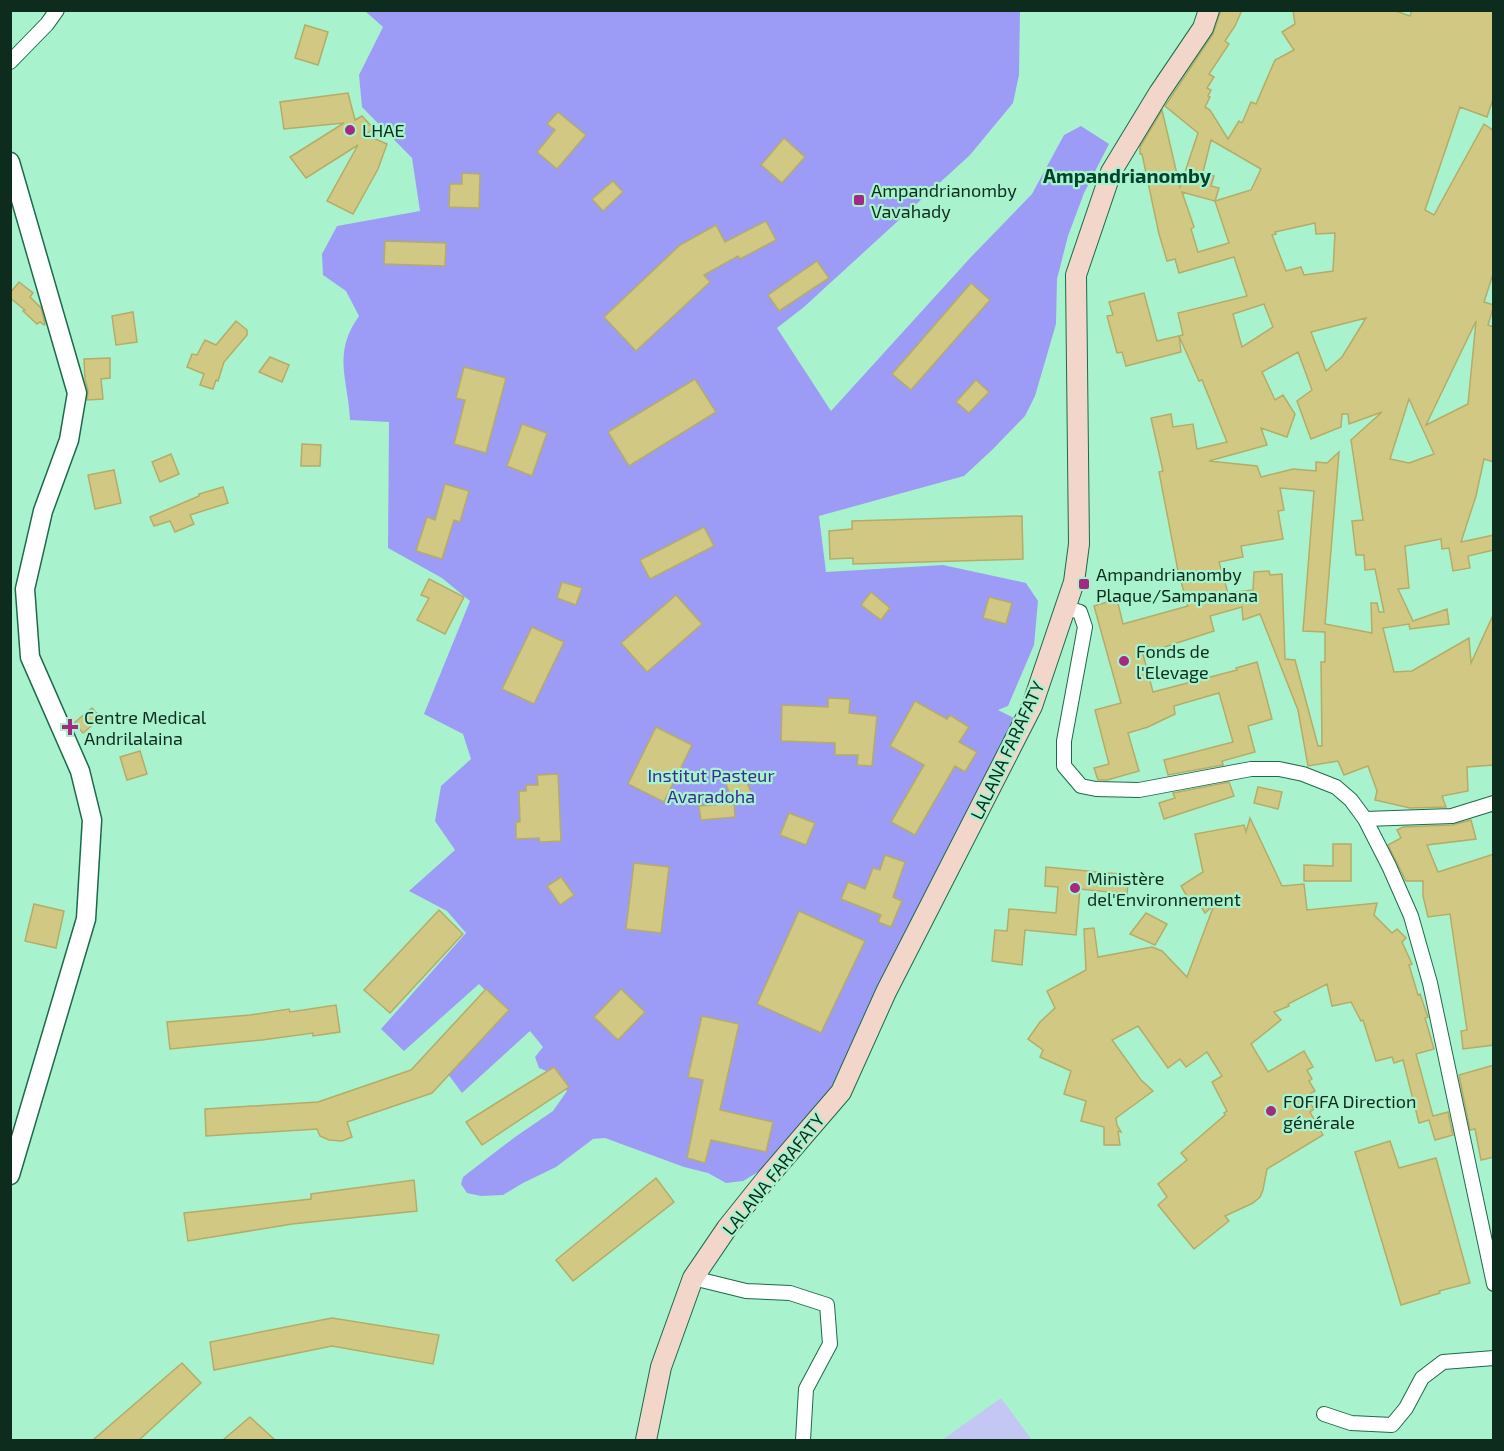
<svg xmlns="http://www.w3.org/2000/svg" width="1504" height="1451" font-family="'Exo 2',sans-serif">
  <rect width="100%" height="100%" fill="#a8f3cd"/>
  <path fill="#c4c7f4" d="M1001,1398L1032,1440H942Z"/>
  <path fill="#9c9cf7" d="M365,11H1020L1019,75L1013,103L970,155L804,307L777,328L831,411L971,257L1032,194L1064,135L1081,126L1109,144L1084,193L1068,236L1057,279L1056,324L1035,396L1025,416L992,450L964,476L819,516L826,572L943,565L1026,583L1038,601L1034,645L1008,706L998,710L1020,721L945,854L902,953L831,1094L768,1166L743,1181L726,1183L708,1173L684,1167L605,1138L593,1139L556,1167L523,1183L503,1195L481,1196L467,1193L461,1184L463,1177L515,1137L553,1111L567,1091L553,1074L539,1068L535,1057L543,1047L530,1031L462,1093L442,1066L501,1007L479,984L404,1051L381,1029L466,933L447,911L409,891L455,850L435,821L441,786L471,759L463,734L424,714L470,601L442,578L388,548L389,422L350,420C348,379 332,354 359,316L346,291L323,275L322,254L337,226L420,211L412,158L362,107L359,75L383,27Z"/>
  <g fill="#d1c983" stroke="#b4ac67" stroke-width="1.5" fill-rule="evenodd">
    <path d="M1221,10H1242L1235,26L1225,41L1229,44L1209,74L1214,77L1207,88L1211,90L1208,96L1210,97L1205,107L1210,110L1228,139L1239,121L1242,123L1251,102L1256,104L1275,60L1294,50L1282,32L1295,24L1293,10H1393L1410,16L1412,10H1494V96L1487,117L1460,107L1425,210L1434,215L1484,124L1494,131V271L1484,302L1494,305L1488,325L1494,327V462L1484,459L1476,496L1461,542L1494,535V550L1468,556L1470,568L1453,571L1449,548L1442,549L1441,539L1405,546L1409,588L1398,589L1413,621L1447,609L1449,624L1410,629L1409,624L1383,628L1394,672L1412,671L1469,638L1471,663L1494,613V765L1467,767L1468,791L1442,796L1446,807L1410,808L1375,800L1377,791L1368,766L1344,775L1338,761L1308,766L1298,710L1260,614L1243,620L1242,607L1210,616L1214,631L1143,654L1153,692L1237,670L1236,668L1257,662L1272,719L1248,726L1255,752L1222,761L1223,765L1168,775L1164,760L1233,742L1219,693L1174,706L1175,714L1148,727L1128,733L1139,771L1107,780H1098L1094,768L1109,764L1095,710L1121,703L1094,606L1117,599L1123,624L1188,606L1178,571L1159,472L1163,471L1151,418L1171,414L1173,427L1193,424L1197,449L1227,442L1202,380L1199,381L1179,336L1181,352L1126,366L1122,352L1117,353L1107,316L1113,315L1109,302L1144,293L1157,341L1183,335L1178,313L1247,296L1234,257L1179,273L1175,259L1167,261L1159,234L1142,154H1140V147L1162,110L1180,187L1198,133L1165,106L1213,34ZM1211,140L1261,169L1251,190L1215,201L1219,188L1211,186L1214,176L1203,172ZM1182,192L1215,201L1229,243L1198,252L1191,229L1194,227ZM1315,223L1316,234L1335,233L1333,271L1304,275L1301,267L1286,271L1272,235L1276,234L1275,232ZM1264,304L1273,327L1242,347L1233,314ZM1366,318L1342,357L1326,371L1311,332ZM1476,321L1468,404L1426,425ZM1298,352L1312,390L1297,401L1311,439L1341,427L1342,414H1348L1349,424L1382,412L1351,440L1363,520L1352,521L1356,555H1364L1365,570L1375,569L1384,612H1379L1377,603H1371L1372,633L1325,624L1339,452L1327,463L1316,462V471L1293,469L1261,477L1257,466L1209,461L1267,445L1261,428L1287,437L1295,414L1283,395L1275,400L1262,372ZM1409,399L1434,454L1409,463L1390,459ZM1280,488L1314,491L1303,631L1325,632V662H1321L1322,746H1318L1295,660L1285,659L1282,574L1270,575L1269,571L1254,572L1253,590L1228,593L1219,562L1243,557L1241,546L1283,539L1278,511L1284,510Z"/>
    <path d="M305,25L328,32L318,65L295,58Z"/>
    <path d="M348,93L355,120L362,116L373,128L366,135L387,144L378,169L353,214L327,201L358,145L306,178L290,157L344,123L284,129L280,102Z"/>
    <path d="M558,112L586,135L557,169L537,152L555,130L547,124Z"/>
    <path d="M784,138L805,157L782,183L761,165Z"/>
    <path d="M462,173L480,174L479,208L449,207L450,184H462Z"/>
    <path d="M613,181L623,192L603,211L592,199Z"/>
    <path d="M766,221L776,240L740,259L738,256L704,275L710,282L636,351L604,317L680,245L716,225L725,242Z"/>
    <path d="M385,241L446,243L445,266L384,264Z"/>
    <path d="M817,261L829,278L779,311L768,295Z"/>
    <path d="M19,282L33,293L30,297L41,308L45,324L44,325L40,322L37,324L23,311L25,310L10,298V293Z"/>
    <path d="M971,283L990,300L911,390L892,374Z"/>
    <path d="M133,312L137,342L116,345L112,316Z"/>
    <path d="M236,321L247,330V335L224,362L218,381L216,380L213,389L200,385L204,374L187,367L192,354L197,355L205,340L216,345Z"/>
    <path d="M270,357L289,365L282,382L259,372Z"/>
    <path d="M110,358V378L101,379L103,399L87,400L88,390L85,379L84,359Z"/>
    <path d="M464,367L506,378L486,453L454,444L465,400L456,398Z"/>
    <path d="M695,379L716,412L629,466L608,432Z"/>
    <path d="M976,380L989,392L969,413L956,402Z"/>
    <path d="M522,424L547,433L532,476L507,466Z"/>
    <path d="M302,444L321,445L320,466H301Z"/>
    <path d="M171,454L179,474L160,482L152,462Z"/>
    <path d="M114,470L121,503L95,509L88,475Z"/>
    <path d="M445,484L469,491L460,522L454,520L442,559L416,551L427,517L435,520Z"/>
    <path d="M223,487L228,503L190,515L194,524L175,532L170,521L154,526L150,517L199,496V494Z"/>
    <path d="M1022,516L1023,559L853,564V558L830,559L829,531L852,529V521Z"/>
    <path d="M704,527L714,546L650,579L640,560Z"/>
    <path d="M429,579L464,597L445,634L417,620L429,598L421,595Z"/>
    <path d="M562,582L582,588L576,605L557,598Z"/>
    <path d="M871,592L890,608L881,620L861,605Z"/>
    <path d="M676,595L702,624L647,672L621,643Z"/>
    <path d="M989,597L1012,603L1006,624L983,618Z"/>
    <path d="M532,627L564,642L534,704L502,689Z"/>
    <path d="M828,698L850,699L849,713L877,716L872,766L857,765L858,755H835V743L781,741L782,705L828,707Z"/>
    <path d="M915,701L947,719L950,715L969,727L959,742L977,752L965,772L955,766L915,835L891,822L924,765L890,746Z"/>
    <path d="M92,708L101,718L83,733L74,723Z"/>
    <path d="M656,727L692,745L664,802L628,784Z"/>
    <path d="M140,751L147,774L127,780L120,757Z"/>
    <path d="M558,774L561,841L540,842L539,838L516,839V822H520L519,791H526V785H538L537,775Z"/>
    <path d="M744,776L751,792L732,800L726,784Z"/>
    <path d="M1229,782L1234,796L1164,819L1159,803L1175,798L1173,793Z"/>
    <path d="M1258,787L1282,792L1278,809L1254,803Z"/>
    <path d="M734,803L735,817L701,820L699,806Z"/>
    <path d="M789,813L815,823L806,845L780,835Z"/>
    <path d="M1250,818L1282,886L1304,884L1307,910L1377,903L1374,915L1392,933L1397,929L1406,938L1402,942L1412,964L1409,965L1418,995L1420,994L1428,1017L1425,1018L1434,1049L1416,1054L1433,1116L1448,1112L1453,1135L1435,1140L1429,1120L1419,1123L1403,1060L1394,1063L1392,1057L1376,1061L1363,1020L1361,1021L1351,1002L1332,1006L1327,984L1288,1004L1289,1006L1274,1012L1281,1020L1251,1044L1268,1072L1304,1051L1313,1067L1307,1070L1312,1079L1309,1081L1315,1091L1306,1096L1314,1109L1310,1112L1323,1135L1267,1169L1263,1190L1260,1197L1253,1203L1225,1216L1229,1221L1194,1249L1158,1205L1167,1197L1158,1184L1187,1160L1181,1153L1225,1115L1224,1113L1227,1111L1212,1082L1222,1076L1207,1052L1186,1067L1180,1059L1168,1068L1138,1026L1112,1040L1141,1080L1153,1091L1116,1118L1117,1125L1121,1132L1118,1131L1120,1145H1104V1127L1081,1121L1086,1101L1064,1094L1071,1071L1040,1057L1043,1050L1028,1039L1040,1022L1055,1008L1047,991L1086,970L1084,929L1094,928L1098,957L1152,947L1162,951L1187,977L1214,905L1205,913L1194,895L1188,898L1181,886L1203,872L1195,834L1244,825L1246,832Z"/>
    <path d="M1471,820L1476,839L1427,845L1438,872L1494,854V1045L1463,1049L1461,1031L1467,1030L1450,914L1428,917L1423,896V881H1406L1388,845L1401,838L1397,830L1403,827L1452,825Z"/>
    <path d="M1333,844H1351V881H1304V865L1333,866Z"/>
    <path d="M885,855L905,862L893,897L902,901L891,927L878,922L881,915L841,899L848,882L865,889L873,868L880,870Z"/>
    <path d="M634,863L669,867L661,933L626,929Z"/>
    <path d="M1046,867L1129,875L1127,894L1080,889L1076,935L1025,930L1022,965L992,961L995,930L1007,931L1009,909L1056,913L1058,887L1045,886Z"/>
    <path d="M561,877L574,895L560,905L547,886Z"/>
    <path d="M34,904L64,911L56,948L25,941Z"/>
    <path d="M439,910L463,934L390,1013L364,990Z"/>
    <path d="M799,911L865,941L821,1033L757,1004Z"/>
    <path d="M1146,913L1167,924L1155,945L1130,934Z"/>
    <path d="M486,989L509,1010L432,1093L347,1122L352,1137L342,1141L329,1140L320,1136L317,1129L206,1136L205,1109L318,1102L411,1070Z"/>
    <path d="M621,989L645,1012L618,1040L594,1017Z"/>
    <path d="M336,1005L340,1032L313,1036V1033L262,1040L170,1049L167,1022L250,1015L289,1009L290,1012Z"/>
    <path d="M702,1016L739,1024L720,1110L773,1122L766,1152L711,1140L705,1163L687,1158L703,1080L688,1077Z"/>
    <path d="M1494,1065V1157L1481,1160L1475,1129L1470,1130L1459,1075Z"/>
    <path d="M554,1067L569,1087L482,1145L466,1122Z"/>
    <path d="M1390,1141L1399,1168L1436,1158L1470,1283L1439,1291L1440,1293L1401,1305L1355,1152Z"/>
    <path d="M656,1178L674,1202L573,1281L556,1260Z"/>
    <path d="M414,1180L417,1211L292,1224L188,1241L184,1213L311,1199V1194Z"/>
    <path d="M332,1318L439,1335L433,1364L332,1346L214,1370L210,1342Z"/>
    <path d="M182,1363L201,1383L139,1440H93Z"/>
    <path d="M250,1417L275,1440H223Z"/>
  </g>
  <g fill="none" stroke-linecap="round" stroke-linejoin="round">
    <defs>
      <g id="minor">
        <path d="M10,62L47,24L57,10"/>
        <path d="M1066,608L1080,612L1085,627L1064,741V766L1081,786L1096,789L1139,790L1251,769H1279L1303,774L1336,787L1351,800L1365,819L1389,866L1411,916L1430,983L1494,1284"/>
        <path d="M1365,819L1452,816L1494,803"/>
        <path d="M693,1278L746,1291L790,1293L827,1305L830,1344L806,1389L803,1440"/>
        <path d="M1324,1414L1351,1423L1392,1425L1406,1408L1422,1378L1443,1362L1494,1358"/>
      </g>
      <path id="tertiary" d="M10,162L77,393L69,440L43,511L25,589L30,657L80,771L92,820L86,919L10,1175"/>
      <path id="secondary" d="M646,1440L661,1367L693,1278L727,1228L767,1178L841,1092L886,992L1032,706L1074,582L1079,544L1076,275L1111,172L1159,93L1203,28L1209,10"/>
    </defs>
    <use href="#minor" stroke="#1c6a4b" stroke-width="16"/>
    <use href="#tertiary" stroke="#1c6a4b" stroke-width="21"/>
    <use href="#secondary" stroke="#1c6a4b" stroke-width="22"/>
    <use href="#minor" stroke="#fff" stroke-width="14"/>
    <use href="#tertiary" stroke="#fff" stroke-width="18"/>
    <use href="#secondary" stroke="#f3d6ca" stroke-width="20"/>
  </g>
  <g fill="#a32a80" stroke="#a8f3cd" stroke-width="2">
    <circle cx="350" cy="130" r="6"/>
    <rect x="853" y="194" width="12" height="12" rx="3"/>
    <rect x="1078" y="578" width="12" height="12" rx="3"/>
    <circle cx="1124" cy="661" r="6"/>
    <path d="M67 718h6v6h6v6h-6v6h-6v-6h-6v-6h6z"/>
    <circle cx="1075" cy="888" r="6"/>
    <circle cx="1271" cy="1111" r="6"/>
  </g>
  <g text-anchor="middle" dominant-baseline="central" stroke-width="4.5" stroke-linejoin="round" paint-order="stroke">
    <g font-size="18" fill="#0d2c1e" stroke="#a8f3cd" text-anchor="start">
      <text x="362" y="130">LHAE</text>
      <text x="871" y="190">Ampandrianomby<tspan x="871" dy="21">Vavahady</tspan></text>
      <text x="1096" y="574">Ampandrianomby<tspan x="1096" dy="21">Plaque/Sampanana</tspan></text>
      <text x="1136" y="651">Fonds de<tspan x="1136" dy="21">l'Elevage</tspan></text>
      <text x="84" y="717">Centre Medical<tspan x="84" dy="21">Andrilalaina</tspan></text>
      <text x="1087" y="878">Ministère<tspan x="1087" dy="21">del'Environnement</tspan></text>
      <text x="1283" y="1101">FOFIFA Direction<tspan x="1283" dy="21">générale</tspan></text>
    </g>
    <g font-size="18" fill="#0d2c1e" stroke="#a8f3cd">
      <text transform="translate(1007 750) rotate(-65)">LALANA FARAFATY</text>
      <text transform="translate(773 1174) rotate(-51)">LALANA FARAFATY</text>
    </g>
    <g font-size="18" fill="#3b2c93" stroke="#a8f3cd">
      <text x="711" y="775">Institut Pasteur<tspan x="711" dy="21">Avaradoha</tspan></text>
    </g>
    <g font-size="20" font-weight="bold" fill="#03432c" stroke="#a8f3cd">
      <text x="1127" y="175">Ampandrianomby</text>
    </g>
  </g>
  <rect width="1504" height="1451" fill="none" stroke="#0d2c1e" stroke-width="24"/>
</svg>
